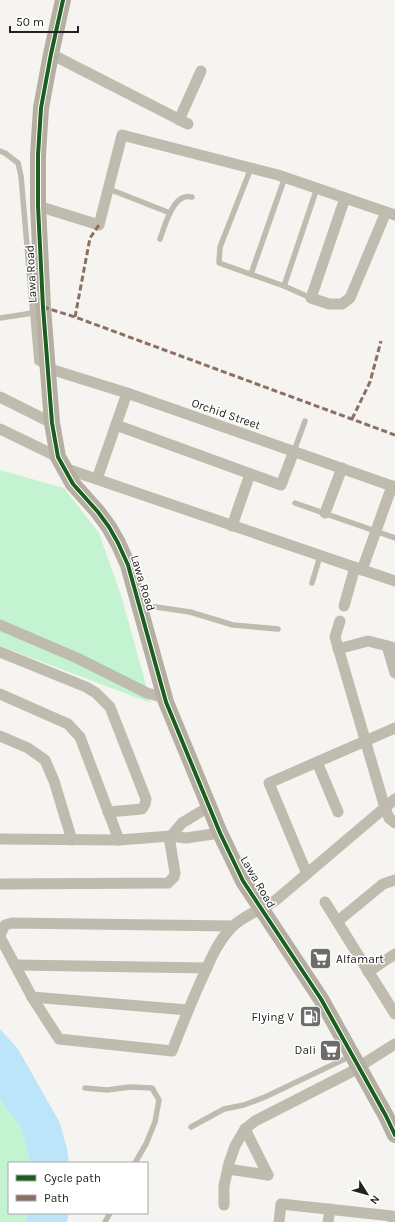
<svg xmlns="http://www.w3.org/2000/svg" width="395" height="1222" font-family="Karla,sans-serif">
  <rect width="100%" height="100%" fill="#f6f4f1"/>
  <g fill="#c4f3d2">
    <path d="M0,470L64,488L99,533L121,595L151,703L0,646Z"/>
    <path d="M0,1099L22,1129L30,1163H9V1213H28L26,1222H0Z"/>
  </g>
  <g fill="#bce5f9">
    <path d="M0,1029L18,1049L60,1123L67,1149L69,1163H30L22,1129L0,1099Z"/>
    <path d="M28,1213H69L67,1222H26Z"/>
  </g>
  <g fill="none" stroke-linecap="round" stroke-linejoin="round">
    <g stroke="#c0bbaf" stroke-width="5.5">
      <path d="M0,151L5,153L18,163L21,176L37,362L46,367"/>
      <path d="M251,168L220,247L219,263L284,286L311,298"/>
      <path d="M109,189L170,213"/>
      <path d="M160,239C164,228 172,199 185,197C188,196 190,197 192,197"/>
      <path d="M251,274L285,177"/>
      <path d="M284,286L317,188"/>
      <path d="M0,318L33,313"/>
      <path d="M294,451L305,421"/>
      <path d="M295,503L395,538"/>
      <path d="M312,583L320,556"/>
      <path d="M141,607H156L190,612L233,625L278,629"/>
      <path d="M85,1088L107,1090L130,1087L152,1088L159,1100L155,1122L146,1144L135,1163"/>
      <path d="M191,1127L224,1109L244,1105L265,1097L351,1056"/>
      <path d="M105,1222L110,1213"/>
    </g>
    <g stroke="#c0bbaf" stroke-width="11">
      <path d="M51,54L188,124"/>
      <path d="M179,120L201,71"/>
      <path d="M345,198L311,298L329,304H342L350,298L386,212"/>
      <path d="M38,206L99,225L122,135L278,175L395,215"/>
      <path d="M47,368L127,393L395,487"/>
      <path d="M0,397L52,423"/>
      <path d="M116,425L281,485L294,451"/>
      <path d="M0,429L58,457"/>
      <path d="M64,468L395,581"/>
      <path d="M97,479L127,393"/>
      <path d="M325,513L342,468"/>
      <path d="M232,526L250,474"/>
      <path d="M362,570L392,486"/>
      <path d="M344,606L355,567"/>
      <path d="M340,621L335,637L385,808L389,818L395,823"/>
      <path d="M0,625L77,658L147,693L165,698"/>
      <path d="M387,646L395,673"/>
      <path d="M338,649L368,641L395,648"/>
      <path d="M0,652L86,687L96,693L110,707L146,799L145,804L142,809L108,812"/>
      <path d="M0,694L68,724L80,737L119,840"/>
      <path d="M0,736L28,748L45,760L54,781L72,840"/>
      <path d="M317,762L338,812"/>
      <path d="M171,836L182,823L210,806"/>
      <path d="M0,839L119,840L171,836L186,838L220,833"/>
      <path d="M307,874L269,783L395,728"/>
      <path d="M0,884L168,883L174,877L175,873L169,836"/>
      <path d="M325,902L395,1014"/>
      <path d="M338,921L383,884L395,880"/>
      <path d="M0,935L5,925L12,923L232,926"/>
      <path d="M0,937L32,997L59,1039L172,1051C181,1028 190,1005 200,983C209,963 217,942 232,927C245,914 262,910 276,900L395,799"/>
      <path d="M15,965L207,968"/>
      <path d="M368,972L395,954"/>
      <path d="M32,997L188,1010"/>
      <path d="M245,1129L268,1175"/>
      <path d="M228,1169L268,1175"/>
      <path d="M224,1205V1186L229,1163L235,1146L245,1129L255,1121L349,1073L395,1044"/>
      <path d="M279,1222L281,1204L392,1216L393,1222"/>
      <path d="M328,1222L330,1209"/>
    </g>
    <path stroke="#b5afa1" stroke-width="16" d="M63,0L51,54L41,108L38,155V206L43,307L52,423L58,457L73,484L98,512L109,527L118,543L128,565L166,702L220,833L243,881L321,999L386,1116L395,1135"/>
    <g stroke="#8d6e63" stroke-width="3" stroke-dasharray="6 3" stroke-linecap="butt">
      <path d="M43,307L75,317L395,435"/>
      <path d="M75,317L90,238L99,225"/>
      <path d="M352,419L370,382L381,341"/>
    </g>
    <defs>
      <path id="cycleway" d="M63,0L51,54L41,108L38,155V206L43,307L52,423L58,457L73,484L98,512L109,527L118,543L128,565L166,702L220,833L243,881L321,999L386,1116L395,1135"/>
    </defs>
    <use href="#cycleway" stroke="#fff" stroke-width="6"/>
    <use href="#cycleway" stroke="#1b5e20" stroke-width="4"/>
  </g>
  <defs>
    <symbol id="supermarket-square" viewBox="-11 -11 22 22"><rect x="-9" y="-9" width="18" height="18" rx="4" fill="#6d6c6a" stroke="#fff"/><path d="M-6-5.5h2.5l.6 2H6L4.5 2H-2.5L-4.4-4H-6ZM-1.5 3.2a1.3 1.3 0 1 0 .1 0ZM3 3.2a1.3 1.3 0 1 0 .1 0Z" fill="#fff"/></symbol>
    <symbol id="fuel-square" viewBox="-11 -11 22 22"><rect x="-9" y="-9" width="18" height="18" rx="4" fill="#6d6c6a" stroke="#fff"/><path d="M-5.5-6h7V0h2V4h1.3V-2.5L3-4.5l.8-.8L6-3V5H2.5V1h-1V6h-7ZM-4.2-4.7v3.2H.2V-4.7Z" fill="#fff"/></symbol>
  </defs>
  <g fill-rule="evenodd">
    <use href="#supermarket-square" x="308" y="946" width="25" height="25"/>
    <use href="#fuel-square" x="298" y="1004" width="25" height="25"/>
    <use href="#supermarket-square" x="318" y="1038" width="25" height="25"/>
  </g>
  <g text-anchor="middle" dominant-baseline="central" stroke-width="3" stroke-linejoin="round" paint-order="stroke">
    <g font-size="12" fill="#232221" stroke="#fff">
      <text transform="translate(31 274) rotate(-93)">Lawa Road</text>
      <text transform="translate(226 414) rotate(19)">Orchid Street</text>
      <text transform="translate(143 583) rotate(73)">Lawa Road</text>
      <text transform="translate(258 882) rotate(60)">Lawa Road</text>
    </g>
    <g font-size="12" fill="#232221" stroke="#fff" text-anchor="end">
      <text x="336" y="959" text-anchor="start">Alfamart</text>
      <text x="294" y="1017">Flying V</text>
      <text x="316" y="1050">Dali</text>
    </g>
  </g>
  <rect x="8" y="1162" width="140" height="52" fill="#ffffff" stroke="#a7a7a6"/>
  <rect x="16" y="1175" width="20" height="6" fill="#1b5e20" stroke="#a7a7a6"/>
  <text x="44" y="1182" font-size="12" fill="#232221">Cycle path</text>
  <rect x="16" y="1195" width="20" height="6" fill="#8d6e63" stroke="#a7a7a6"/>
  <text x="44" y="1202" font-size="12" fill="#232221">Path</text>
  <g transform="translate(367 1194) rotate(127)" stroke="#ffffff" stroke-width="3" paint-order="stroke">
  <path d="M0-3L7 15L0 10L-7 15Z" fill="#232221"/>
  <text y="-6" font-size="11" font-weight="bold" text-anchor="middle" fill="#232221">N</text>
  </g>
  <path d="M10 26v6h68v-6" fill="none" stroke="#232221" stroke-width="2"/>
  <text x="16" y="26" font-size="12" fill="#232221" stroke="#ffffff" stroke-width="3" paint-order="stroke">50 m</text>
</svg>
